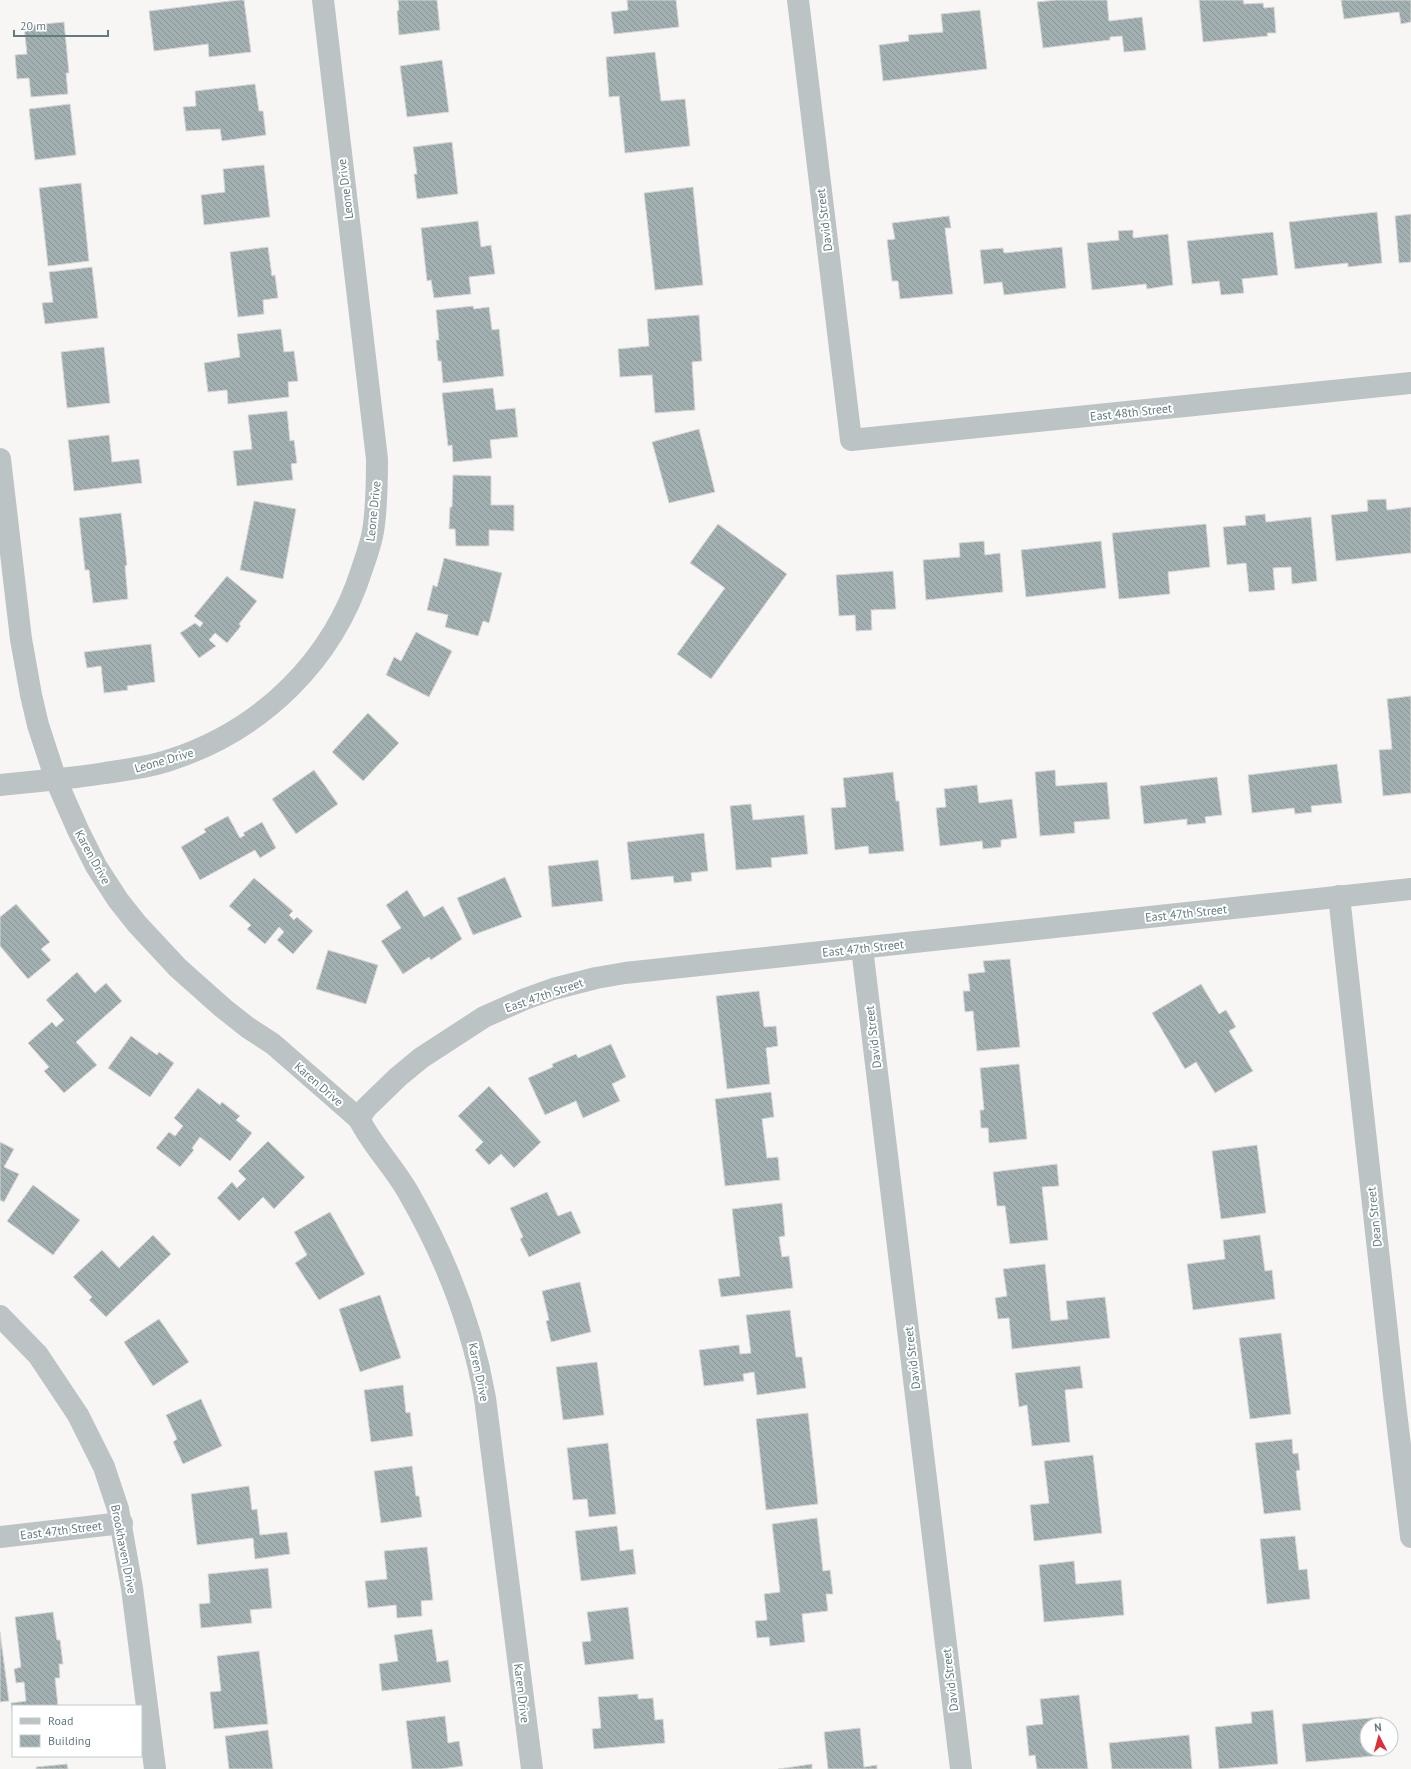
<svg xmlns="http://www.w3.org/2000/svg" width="1411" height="1769" font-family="'PT Sans',sans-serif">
  <defs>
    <pattern id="building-back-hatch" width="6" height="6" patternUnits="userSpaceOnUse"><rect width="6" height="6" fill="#a3b0b2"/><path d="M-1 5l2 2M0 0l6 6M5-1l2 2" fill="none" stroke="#889496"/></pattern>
  </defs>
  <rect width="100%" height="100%" fill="#f7f6f4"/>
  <g fill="url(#building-back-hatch)" stroke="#d9d8d7">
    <path d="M238,0H244L251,52L209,57L208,44L154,51L149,11Z"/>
    <path d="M398,0H437L440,30L399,35L397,11L399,10Z"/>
    <path d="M627,0H676L679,27L614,34L611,12L628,10Z"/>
    <path d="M1056,0H1107L1109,21L1142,17L1146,50L1124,52L1122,36L1110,37V40L1043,48L1037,2Z"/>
    <path d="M1199,0H1243L1244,4L1263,3L1264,8L1274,7L1276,33H1267L1268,36L1203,42Z"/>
    <path d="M1341,0H1411V22L1401,24L1399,12L1344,19Z"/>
    <path d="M980,10L987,69L883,81L879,45L909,41L908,35L943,32L941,14Z"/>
    <path d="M64,22L69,73H66L68,94L31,97L29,78L17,79L15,55L27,54L24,26Z"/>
    <path d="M655,52L661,101L685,99L690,146L625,153L619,96L609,97L606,57Z"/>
    <path d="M442,60L449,112L407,117L400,66Z"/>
    <path d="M255,84L259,111H263L266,135L222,141L220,129L186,131L183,107L196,106L195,91Z"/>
    <path d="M70,104L76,155L35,160L29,109Z"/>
    <path d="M452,142L458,194L417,199L414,174H417L413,147Z"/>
    <path d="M264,165L270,217L204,225L201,195L225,192L223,169Z"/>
    <path d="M81,183L89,261L48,266L39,188Z"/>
    <path d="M693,187L703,285L655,290L644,193Z"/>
    <path d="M1377,212L1382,263L1348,267V263L1295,269L1289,222Z"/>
    <path d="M1411,214V262L1399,263L1395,216Z"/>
    <path d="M949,216L951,228H945L953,294L900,299L898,281H892L887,240L895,239L892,223Z"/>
    <path d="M478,221L481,247L491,245L495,274L469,277L471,294L434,298L431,280L427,281L421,228Z"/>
    <path d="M1133,230V238L1168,234L1173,285L1147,289L1146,284L1092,290L1087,243L1119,240L1118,231Z"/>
    <path d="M1273,232L1278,275L1242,279L1244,293L1221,295L1219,281L1192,284L1187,241Z"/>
    <path d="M268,247L272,276L275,275L278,298L263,300L264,314L238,317L230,252Z"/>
    <path d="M1062,247L1066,288L1004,295L1002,282L984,284L980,250L1003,248L1004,253Z"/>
    <path d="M92,267L98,318L45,324L42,303L53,302L49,272Z"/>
    <path d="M473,306L474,309L489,307L492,330L499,329L504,376L443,383L441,361H438L436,340H439L436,310Z"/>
    <path d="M699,315L702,361L692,362L695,410L655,413L652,375L620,377L618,349L649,346L647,319Z"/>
    <path d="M281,329L284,352L294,351L298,381L288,382L289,397L228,404L227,390L208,392L204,363L240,357L237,334Z"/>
    <path d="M104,347L110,403L67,408L61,352Z"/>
    <path d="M493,388L496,410L515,408L518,437L490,440L492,458L453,462L452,445L448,446L442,393Z"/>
    <path d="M287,411L290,441L294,440L297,463L291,464L293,480L237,486L233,451L252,449L248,415Z"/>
    <path d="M699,429L715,492L669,503L652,442Z"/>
    <path d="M109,435L112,462L139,459L142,483L74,491L68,440Z"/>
    <path d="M453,475L491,476V505H514V531L489,530V546H456L455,529H449L450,507H452Z"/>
    <path d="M1386,499L1387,510L1411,507V553L1336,561L1331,515L1368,511L1367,500Z"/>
    <path d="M254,501L296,509L283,579L240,570Z"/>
    <path d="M121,513L127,565L125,566L128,599L93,603L89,570H85L79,518Z"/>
    <path d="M1265,514L1266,522L1311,517L1317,581L1292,584L1291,567L1273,568L1275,590L1249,592L1246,563L1227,565L1223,527L1246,525L1245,516Z"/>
    <path d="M718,524L787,574L711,679L677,654L725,588L690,563Z"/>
    <path d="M1206,524L1210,567L1168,572L1170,594L1119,599L1112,533Z"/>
    <path d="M984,541L985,555L1000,553L1003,592L926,600L923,560L960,557L959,543Z"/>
    <path d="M1101,541L1106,588L1026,597L1021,550Z"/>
    <path d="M444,558L502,573L489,623L483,621L478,636L445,627L448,615L427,610L433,585L437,587Z"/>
    <path d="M893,571L896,609L871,610L872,630L856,631L855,615L839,616L836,575Z"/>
    <path d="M227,576L257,601L239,624L241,626L227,643L215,633L209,640L216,646L199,658L180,633L195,623L200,627L203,623L194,616Z"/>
    <path d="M416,632L452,651L429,697L386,675L394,657L401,661Z"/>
    <path d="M151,644L155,682L127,686L128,690L104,693L101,666L87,668L84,652Z"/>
    <path d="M1411,696V793L1383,796L1379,750L1392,749L1387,699Z"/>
    <path d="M368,713L399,743L363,781L332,752Z"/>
    <path d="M1337,764L1342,803L1311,806L1312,812L1295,814L1294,808L1252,813L1248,775Z"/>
    <path d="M314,770L338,804L296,834L272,799Z"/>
    <path d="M1055,770L1056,786L1107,782L1110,819L1074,822L1075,833L1040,836L1035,772Z"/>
    <path d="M893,772L896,801H899L904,851L869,854L868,846L835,850L831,808L846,807L843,778Z"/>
    <path d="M1217,777L1222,815L1205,817L1206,823L1187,825V819L1144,824L1140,786Z"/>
    <path d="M977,785L979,803L1012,799L1017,838L1001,840V847L983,849L982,841L940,846L936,808L946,807L944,789Z"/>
    <path d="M751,804L753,820L804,815L808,854L771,858L772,867L736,870L730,806Z"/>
    <path d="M228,816L240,838L245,835L243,833L262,822L276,848L260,858L255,850L200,880L181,847L206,832L204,829Z"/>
    <path d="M704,833L708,871L691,873L692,881L674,883L673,876L631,880L627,842Z"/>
    <path d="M598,860L603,901L552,907L548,866Z"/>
    <path d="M505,877L522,917L473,935L457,898Z"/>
    <path d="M254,878L293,911L289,915L294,920L297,917L313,931L293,954L277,940L284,932L279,927L265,944L247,929L251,925L229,906Z"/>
    <path d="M407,890L424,917L443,906L462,939L431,960L429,957L403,974L381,941L401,928L386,905Z"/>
    <path d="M16,904L50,942L41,949L51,960L28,979L0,946V917Z"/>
    <path d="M328,950L378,965L366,1004L316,989Z"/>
    <path d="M1010,959L1020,1047L977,1051L973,1011L965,1012L963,991H970L968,974L985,972L983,961Z"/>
    <path d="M77,972L95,993L106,983L122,1001L76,1042L97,1065L64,1093L44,1071L49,1067L28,1043L52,1022L56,1027L64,1020L46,1000Z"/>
    <path d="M1201,984L1219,1014L1226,1010L1236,1027L1229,1031L1253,1071L1215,1093L1196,1062L1185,1069L1152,1013Z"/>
    <path d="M759,991L764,1027L776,1026L778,1046L766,1048L770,1084L727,1089L716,996Z"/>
    <path d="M131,1036L157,1055L159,1052L174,1063L150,1097L108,1068Z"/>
    <path d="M611,1044L626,1077L612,1084L620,1101L583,1118L576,1101L545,1115L528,1078L553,1067L552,1064L576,1054L578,1058Z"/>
    <path d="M1019,1064L1027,1139L989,1143L988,1128H981L980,1110H984L980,1068Z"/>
    <path d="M489,1086L541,1142L514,1168L501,1154L489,1165L475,1150L483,1142L458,1116Z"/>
    <path d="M198,1088L220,1105L222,1102L240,1116L236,1120L252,1133L230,1161L200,1137L192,1148L194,1150L180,1167L156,1148L169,1132L175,1136L183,1126L174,1118Z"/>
    <path d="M771,1092L774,1117L762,1119L767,1158L778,1157L780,1180L725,1186L715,1099Z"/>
    <path d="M268,1141L305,1177L274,1209L263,1197L239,1221L217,1198L232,1182L237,1188L246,1179L238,1171Z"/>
    <path d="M0,1142L14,1149L4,1167L19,1174L4,1202L0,1200Z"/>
    <path d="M1257,1145L1266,1213L1221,1219L1212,1151Z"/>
    <path d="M1057,1164L1059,1186L1042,1187L1048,1240L1010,1244L1005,1206H997L993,1172Z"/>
    <path d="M33,1185L80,1220L53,1255L7,1221Z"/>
    <path d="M547,1192L558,1216L571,1211L581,1233L529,1257L520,1239L523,1237L510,1208Z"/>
    <path d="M782,1203L785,1236L779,1237L782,1257L789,1256L793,1288L721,1297L718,1279L740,1276L732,1209Z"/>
    <path d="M330,1212L365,1274L319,1300L295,1263L307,1255L294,1232Z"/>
    <path d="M153,1235L171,1254L106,1317L89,1300L92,1297L73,1277L102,1250L119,1268Z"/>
    <path d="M1260,1235L1265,1271L1272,1270L1275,1299L1193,1310L1187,1264L1225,1259L1223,1240Z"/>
    <path d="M1045,1264L1051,1321L1068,1319L1066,1301L1105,1297L1110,1338L1012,1349L1009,1318L998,1319L995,1298L1007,1296L1003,1269Z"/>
    <path d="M580,1282L591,1332L551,1342L546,1321L549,1320L542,1291Z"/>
    <path d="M380,1295L401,1358L360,1372L339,1309Z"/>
    <path d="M790,1310L796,1357H802L806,1388L757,1395L754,1372L743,1374L744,1381L704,1386L699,1350L739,1345L740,1354L751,1353L746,1315Z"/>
    <path d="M159,1319L189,1362L153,1386L124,1342Z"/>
    <path d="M1281,1333L1291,1414L1250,1419L1239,1338Z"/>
    <path d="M597,1362L604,1415L563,1420L556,1367Z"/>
    <path d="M1080,1366L1083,1388L1065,1390L1070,1442L1032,1446L1027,1405L1019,1407L1015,1373Z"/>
    <path d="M403,1385L406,1413L410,1412L413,1436L371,1442L364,1390Z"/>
    <path d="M201,1399L222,1446L183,1464L173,1442L177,1439L166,1415Z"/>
    <path d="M808,1413L818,1504L766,1510L756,1419Z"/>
    <path d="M1292,1439L1293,1454L1298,1453L1300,1470L1296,1471L1301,1510L1264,1514L1255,1443Z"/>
    <path d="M608,1443L616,1514L589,1517L587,1499L573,1500L567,1448Z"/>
    <path d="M1093,1455L1102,1533L1034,1541L1030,1505L1049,1503L1044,1461Z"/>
    <path d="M412,1466L416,1496H419L422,1517L381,1523L374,1471Z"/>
    <path d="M249,1486L252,1510L257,1509L260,1535L287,1532L290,1554L255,1559L253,1538L197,1545L191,1494Z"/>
    <path d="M817,1518L823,1571L830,1570L833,1594H826L828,1611L802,1614L805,1642L770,1646L769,1637L757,1638L755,1621L767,1620L764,1594L780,1592L772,1524Z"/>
    <path d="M617,1526L620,1551L633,1549L636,1574L581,1581L575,1531Z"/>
    <path d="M1295,1536L1299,1570L1307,1569L1310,1599L1267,1604L1260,1539Z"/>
    <path d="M427,1547L433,1600L421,1601L422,1616L397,1618L396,1605L368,1608L365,1581L387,1579L384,1551Z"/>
    <path d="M1074,1561L1076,1584L1121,1580L1124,1615L1044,1622L1039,1565Z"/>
    <path d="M268,1568L272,1608L250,1610L252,1623L201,1628L199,1604L210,1603L208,1574Z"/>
    <path d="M628,1607L634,1659L585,1665L582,1642L591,1641L587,1612Z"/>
    <path d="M53,1612L57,1640H60L63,1664H59L60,1678H55L58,1706H13V1718L11,1703L26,1701L24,1682L16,1683L14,1669L21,1667L15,1617Z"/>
    <path d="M432,1629L437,1662L448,1660L451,1682L382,1691L379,1664L398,1661L394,1635Z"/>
    <path d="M0,1632L9,1701L0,1702Z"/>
    <path d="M259,1651L268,1724L214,1729L210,1692L221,1691L217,1656Z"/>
    <path d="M638,1694V1699L653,1698L655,1720L663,1719L665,1743L594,1749L592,1729L601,1728L598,1697Z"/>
    <path d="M1079,1695L1088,1769H1037L1035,1755L1029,1756L1026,1726L1043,1724L1040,1699Z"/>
    <path d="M1273,1710L1278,1764L1219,1769L1215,1727L1252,1723L1251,1712Z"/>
    <path d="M445,1716L448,1743L459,1741L463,1766L441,1769H412L406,1721Z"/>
    <path d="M1382,1717L1383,1725H1367V1749H1385V1755L1306,1762L1302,1724Z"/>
    <path d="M860,1728L864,1767L877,1765V1769H828L824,1732Z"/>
    <path d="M268,1730L273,1769H229L225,1736Z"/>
    <path d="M1189,1735L1192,1769H1112L1109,1743Z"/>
    <path d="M67,1764L68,1769H36V1767Z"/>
    <path d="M812,1764V1769H778Z"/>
  </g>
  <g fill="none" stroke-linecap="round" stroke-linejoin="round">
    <g stroke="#bcc3c5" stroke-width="22">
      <path d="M798,0L851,440L1411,383"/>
      <path d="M0,459L21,639L31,695L38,725L56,780L78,830L96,866L118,900L137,924L178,968L223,1008L247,1027L273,1044L359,1119C372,1145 393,1166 408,1192C445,1256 472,1324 485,1398L532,1769"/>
      <path d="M0,785C35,781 70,779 105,773C127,770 149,767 170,760C262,730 333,661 362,569C366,557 371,544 373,531C377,507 377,483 377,459L323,0"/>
      <path d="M1339,896L1394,1395L1411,1537"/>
      <path d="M862,948L961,1769"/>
      <path d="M359,1119L366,1108L398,1077L421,1058L484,1017L525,999L553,989L596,978L625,973L1411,889"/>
      <path d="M0,1316L38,1355L78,1415L104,1467L118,1509L132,1588L155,1769"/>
      <path d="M0,1537L122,1523"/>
    </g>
  </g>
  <g text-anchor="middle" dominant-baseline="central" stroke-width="4" stroke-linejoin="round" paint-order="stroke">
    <g font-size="12" fill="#637a7f" stroke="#fff">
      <text transform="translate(345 189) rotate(-97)">Leone Drive</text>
      <text transform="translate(824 220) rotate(-97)">David Street</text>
      <text transform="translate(1131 412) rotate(-6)">East 48th Street</text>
      <text transform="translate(373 511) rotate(-84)">Leone Drive</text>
      <text transform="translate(164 760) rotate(-16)">Leone Drive</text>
      <text transform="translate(93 857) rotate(61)">Karen Drive</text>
      <text transform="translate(1186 913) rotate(-6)">East 47th Street</text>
      <text transform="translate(863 948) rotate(-6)">East 47th Street</text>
      <text transform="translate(544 995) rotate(-19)">East 47th Street</text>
      <text transform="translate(873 1037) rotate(-97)">David Street</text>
      <text transform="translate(319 1084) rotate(41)">Karen Drive</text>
      <text transform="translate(1374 1217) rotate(-96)">Dean Street</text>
      <text transform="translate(912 1358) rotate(-97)">David Street</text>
      <text transform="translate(479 1372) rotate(78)">Karen Drive</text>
      <text transform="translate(61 1530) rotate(-7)">East 47th Street</text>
      <text transform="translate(124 1549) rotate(79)">Brookhaven Drive</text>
      <text transform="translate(950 1680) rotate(-97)">David Street</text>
      <text transform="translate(522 1693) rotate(83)">Karen Drive</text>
    </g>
  </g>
  <rect x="12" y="1705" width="130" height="52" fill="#ffffff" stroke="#c1cacc"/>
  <rect x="20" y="1718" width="20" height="6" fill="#bcc3c5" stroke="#c1cacc"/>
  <text x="48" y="1725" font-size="12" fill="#637a7f">Road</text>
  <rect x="20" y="1735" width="20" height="12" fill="url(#building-back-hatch)" stroke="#c1cacc"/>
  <text x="48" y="1745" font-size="12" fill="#637a7f">Building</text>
  <g transform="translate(1379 1737) rotate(354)"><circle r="19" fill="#ffffff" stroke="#c1cacc"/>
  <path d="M0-3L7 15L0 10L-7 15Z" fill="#de2e38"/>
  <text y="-6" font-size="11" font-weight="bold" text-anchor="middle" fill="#637a7f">N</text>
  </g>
  <path d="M14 30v6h94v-6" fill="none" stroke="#637a7f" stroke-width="2"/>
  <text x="20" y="30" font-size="12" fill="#637a7f" stroke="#ffffff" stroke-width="3" paint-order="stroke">20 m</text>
</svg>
